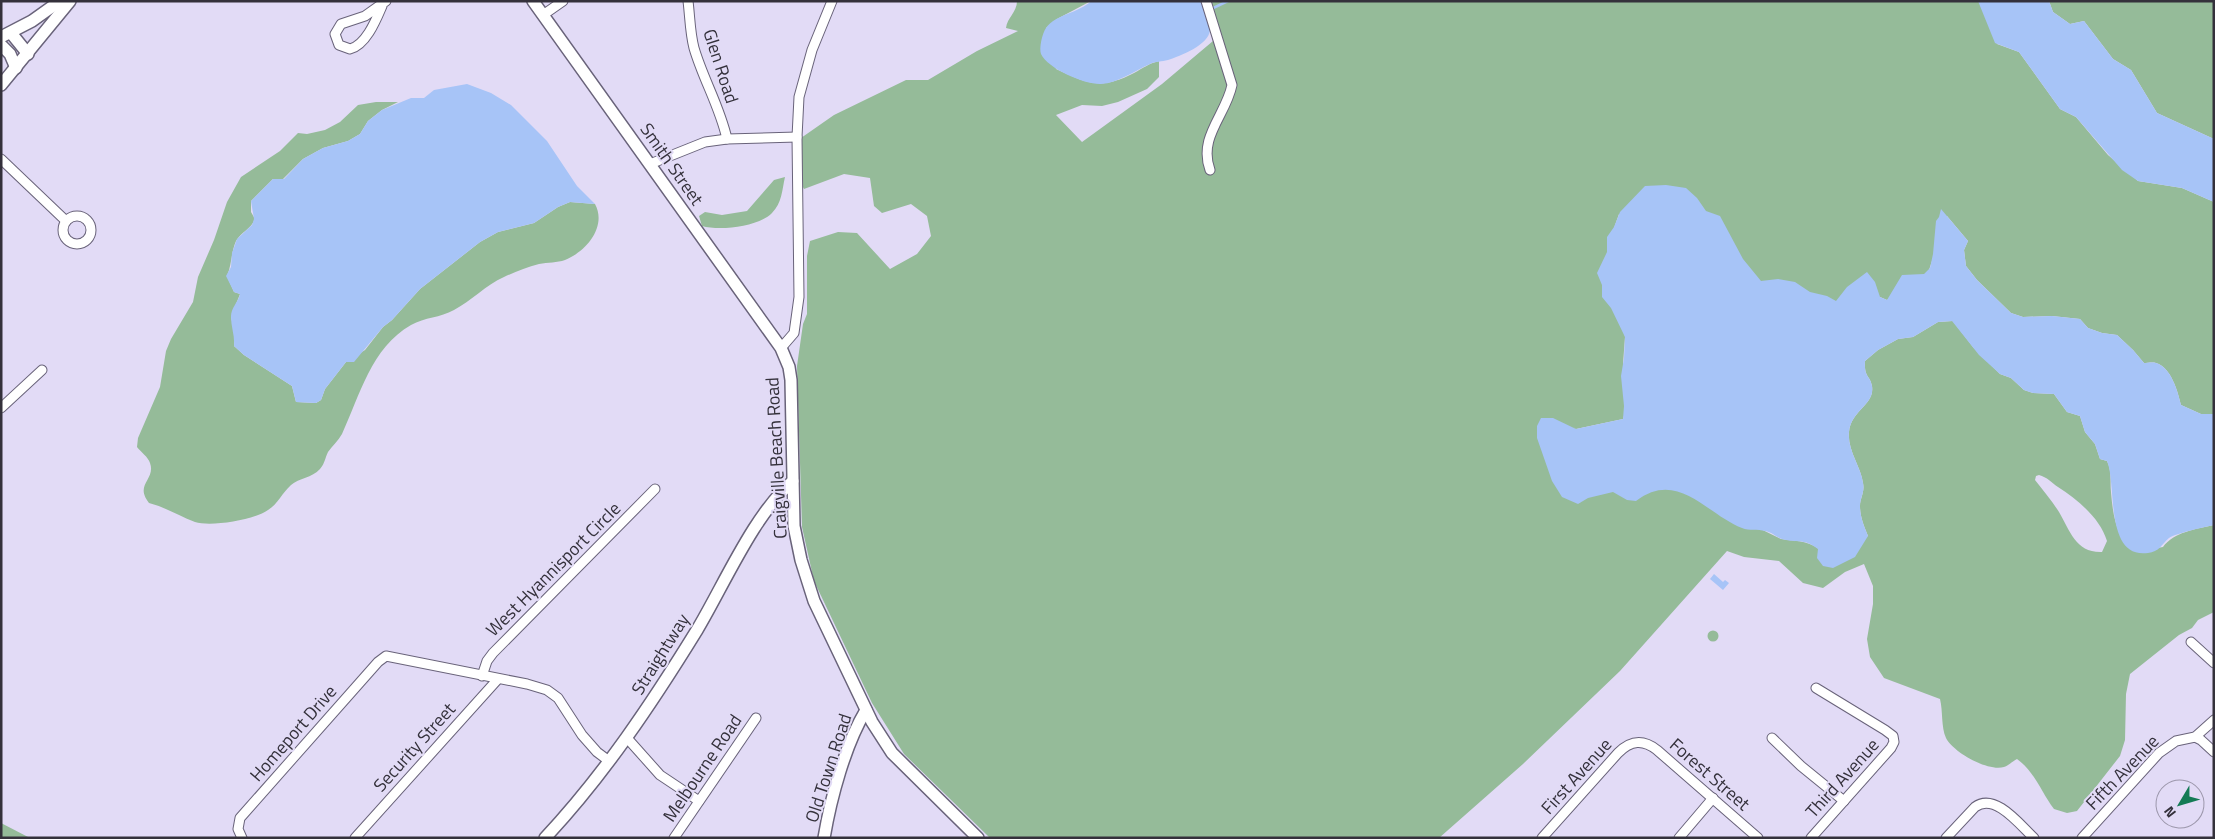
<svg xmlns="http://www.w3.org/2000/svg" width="2215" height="839" font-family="'Titillium Web',sans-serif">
  <rect width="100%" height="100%" fill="#e2dbf6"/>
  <g fill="#95bb99" fill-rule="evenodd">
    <path d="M1017,1H1091L1057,19L1046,28L1056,69C1088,84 1101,90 1134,73C1143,68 1150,63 1159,61V77L1147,89L1118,102L1102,106L1082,105L1056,115L1082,142L1162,84L1213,41L1203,1H1983L1997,44L2019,52L2060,109L2076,117L2108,155L2138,181L2182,188L2214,202V414H2201L2181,405C2178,392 2171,367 2156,363C2153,362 2147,363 2144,363L2133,350L2117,335L2102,333L2088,328L2080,319L2052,316L2023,317L2011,313L1977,280L1966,266L1964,250L1968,241L1947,216L1928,273L1887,300L1880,297L1846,304L1769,290L1619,214L1614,228L1625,337L1623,364L1630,396L1623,419L1576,429L1572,426L1648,486L1681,490L1781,539C1796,541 1806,540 1819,549L1868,536C1864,526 1860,517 1860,506C1860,498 1865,492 1863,483C1861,467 1847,450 1849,432C1851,410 1875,405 1872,386C1870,375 1864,378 1865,361L1878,350L1898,339L1913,337L1938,322L1953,321L1973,347L2000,374L2011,378L2024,390L2033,393L2054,394L2067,412L2080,416L2085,432L2095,444L2100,459L2107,461C2112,471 2110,481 2111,492C2113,516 2116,538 2136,552L2163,547C2174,532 2196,529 2214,525V612L2198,620L2192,628L2179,635L2130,674L2126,694L2125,740L2120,756L2077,811L2067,813L2054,809C2041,792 2035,772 2017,759C2013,761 2008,766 2004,767C1988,772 1953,752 1946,738C1941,727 1943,711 1940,699L1884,678L1870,657L1867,639L1873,604V586L1864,564L1845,572L1823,588L1803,583L1779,561L1744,557L1727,551L1620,671L1523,764L1439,838H990L904,754L872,703L814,581L802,527L797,366L803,324L807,314V256L810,241L838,232L857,233L890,269L917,254L931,236L927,216L911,204L882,213L874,206L870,178L844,174L804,189L799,179L801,138L834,115L906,80H928L977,51L1018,31L1006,28C1007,18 1017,12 1017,1ZM2039,475C2047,477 2052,483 2058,487C2078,500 2100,518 2107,541L2102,552C2076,553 2070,531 2059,512C2052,501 2043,490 2035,480L2036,476Z"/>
    <path d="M2049,1H2214V139L2157,113L2131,70L2113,59L2084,21L2070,24L2053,12Z"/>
    <path d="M376,102H398L382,110L368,121L360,134L348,141L323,148L303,159L283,179H273L251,201V212L255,219C251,229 241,232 236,241C231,252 232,264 227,276L234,292L240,294L231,317L235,335L234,346L244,355L292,386L296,402L316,403L321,400L325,389L346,362L365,350L383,327L392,320L420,289L480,242L498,232L534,223L558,207L570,202L595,204C607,226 587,251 565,260C557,263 548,262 539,264C527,267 515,272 504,277C486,285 471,301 454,310C440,318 425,317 411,325C371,348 360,395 342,434C338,441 332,446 328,452C325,458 325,463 320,469C312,478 299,478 291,485C282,493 278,504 268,510C254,520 211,527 195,522C179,516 165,507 149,503C134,484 156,480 150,463C148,457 141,452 137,447L138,438L160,387L166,351L171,339L193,302L198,277L214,240L227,202L241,177L280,151L298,133L307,134L325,130L340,122L358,105Z"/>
    <path d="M785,177C782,190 782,203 772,213C758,227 720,231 702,226L699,216L705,212L722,215L747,211L774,180Z"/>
    <circle cx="1713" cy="636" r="5.5"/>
    <path d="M1,823L30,838H1Z"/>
  </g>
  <g fill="#a7c4f7">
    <path d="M1091,1H1201C1204,9 1211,22 1210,30C1209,45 1180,56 1168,60C1162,62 1155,61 1150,64C1134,71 1118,83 1101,84C1086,85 1048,69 1041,54C1039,48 1042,34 1046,28C1056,14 1079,13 1091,1Z"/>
    <path d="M1978,1H2049L2053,12L2070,24L2084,21L2113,59L2131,70L2157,113L2214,139V202L2182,188L2138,181L2122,170L2076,117L2060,109L2019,52L1995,43Z"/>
    <path d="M467,84L491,93L511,105L547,141L577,186L595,204L570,202L558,207L534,223L498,232L480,242L420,289L392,320L383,327L354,362H346L325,389L321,400L316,403L296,402L292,386L244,355L234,346C235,336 231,327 231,317C231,307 238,303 240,294L234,292L226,276L231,267L232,253L237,239L252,225L254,219L251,201L273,179H284L303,159L323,148L348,141L360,134L368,121L382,110L411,98H424L434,90Z"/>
    <path d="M1666,185L1686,188L1697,198L1706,211L1720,216L1743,259L1761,281L1778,279L1795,282L1810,292L1827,296L1836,301L1847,287L1867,272L1875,282L1880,297L1887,300L1902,275L1924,274L1930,268L1933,254L1936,221L1939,217L1941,209L1968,241L1964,250L1966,266L1977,280L2011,313L2023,317L2052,316L2080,319L2088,328L2102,333L2117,335L2133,350L2144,363C2147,363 2152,362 2156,363C2171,367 2178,392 2181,405L2201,414H2214V525C2204,527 2177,533 2169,538C2162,544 2159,552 2148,553C2104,559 2117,484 2107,461L2100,459L2095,444L2085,432L2080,416L2067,412L2054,394L2033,393L2024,390L2011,378L2000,374L1979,355L1952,321L1938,322L1913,337L1898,339L1878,350L1865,361C1864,378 1870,375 1872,386C1875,405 1851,410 1849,432C1847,450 1861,467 1863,483C1865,492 1860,498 1860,506C1860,517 1864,526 1868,536L1855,557L1833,568L1823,566L1817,558L1818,549C1802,537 1798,544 1782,539C1776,537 1772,532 1765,531C1758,529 1749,531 1742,528C1706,514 1678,469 1636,501L1627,500L1613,492L1588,498L1578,504L1562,497L1552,481L1537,438V426L1541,418H1553L1576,429L1623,419L1624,406L1621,376L1624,358L1625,337L1611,308L1602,297V285L1597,273L1607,252V237L1614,227L1620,212L1645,186Z"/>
    <path d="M1714,574L1723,582L1725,580L1729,583L1723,590L1710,579Z"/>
  </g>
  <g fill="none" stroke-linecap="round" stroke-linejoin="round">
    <path stroke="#a7c4f7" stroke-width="2.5" d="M1211,9L1228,1"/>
    <defs>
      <g id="street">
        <path d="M688,1C690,17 690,33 694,48C703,79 720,107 727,139"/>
        <path d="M1206,1L1232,85C1226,115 1198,137 1210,170"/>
        <path d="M382,6C376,20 366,45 350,49L339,45L335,34L341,24L365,16L386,1"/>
        <path d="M543,15L563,1"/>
        <path d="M1,159L66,221"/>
        <path d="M650,164L705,142L727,139L797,137"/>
        <circle cx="77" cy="230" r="14"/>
        <path d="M781,348L794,333L799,297L797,137L799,97L812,50L832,1"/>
        <path d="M1,408L42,370"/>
        <path d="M2191,642L2214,663"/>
        <path d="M482,676L487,661L493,653L655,489"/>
        <path d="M2195,737L2201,740L2214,752"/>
        <path d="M627,738L660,775L699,801"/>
        <path d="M1772,738L1801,766L1844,801"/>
        <path d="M242,838L238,829L240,818L378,662L386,656L527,684L547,690L558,698L582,735L597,752L609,761"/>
        <path d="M355,838L498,679"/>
        <path d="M674,838L756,718"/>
        <path d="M1542,838L1618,753C1631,740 1643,739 1657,750L1758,838"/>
        <path d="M1679,838L1713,798"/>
        <path d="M1811,838L1891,748L1894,742L1893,736L1885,730L1816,688"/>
        <path d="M1946,838L1975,807C1995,792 2020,825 2034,838"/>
        <path d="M2082,838L2159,753L2176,741L2195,737L2214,720"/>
      </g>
      <g id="secondary">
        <path d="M533,1L781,348L789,367L791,380L794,526L801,560L814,601L872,722L892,753L978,838"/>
        <path d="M11,33L28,54"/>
        <path d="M1,37L32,21L60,1"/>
        <path d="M1,45L10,54L16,68"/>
        <path d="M1,85L70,1"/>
        <path d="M545,838C604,775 652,703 697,630C724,585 754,514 793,481"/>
        <path d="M824,838C831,797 845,745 866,710"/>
      </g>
    </defs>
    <use href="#street" stroke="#69637a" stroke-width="11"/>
    <use href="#secondary" stroke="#69637a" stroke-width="14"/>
    <use href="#street" stroke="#fff" stroke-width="9"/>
    <use href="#secondary" stroke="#fff" stroke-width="11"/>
  </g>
  <g text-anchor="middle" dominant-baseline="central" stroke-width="4" stroke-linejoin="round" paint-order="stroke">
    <g font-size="18" fill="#34313b" stroke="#e2dbf6">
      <text transform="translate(721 66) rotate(72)">Glen Road</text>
      <text transform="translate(672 164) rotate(55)">Smith Street</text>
      <text transform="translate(776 458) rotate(-93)">Craigville Beach Road</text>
      <text transform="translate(553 569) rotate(-45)">West Hyannisport Circle</text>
      <text transform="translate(660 654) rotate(-58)">Straightway</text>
      <text transform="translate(293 733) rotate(-49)">Homeport Drive</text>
      <text transform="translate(414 747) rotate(-48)">Security Street</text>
      <text transform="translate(702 768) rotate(-56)">Melbourne Road</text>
      <text transform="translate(828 768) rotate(-72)">Old Town Road</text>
      <text transform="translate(2122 772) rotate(-46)">Fifth Avenue</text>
      <text transform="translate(1710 774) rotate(41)">Forest Street</text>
      <text transform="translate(1576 776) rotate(-48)">First Avenue</text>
      <text transform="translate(1842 778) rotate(-48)">Third Avenue</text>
    </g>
  </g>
  <rect width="2215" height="839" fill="none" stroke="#34313b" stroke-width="5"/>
  <g transform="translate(2180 804) rotate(232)"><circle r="24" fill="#e2dbf6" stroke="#9c97ab"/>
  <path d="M0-4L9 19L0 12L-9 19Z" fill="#147b55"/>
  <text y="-8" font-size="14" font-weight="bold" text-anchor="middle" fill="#34313b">N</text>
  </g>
</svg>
